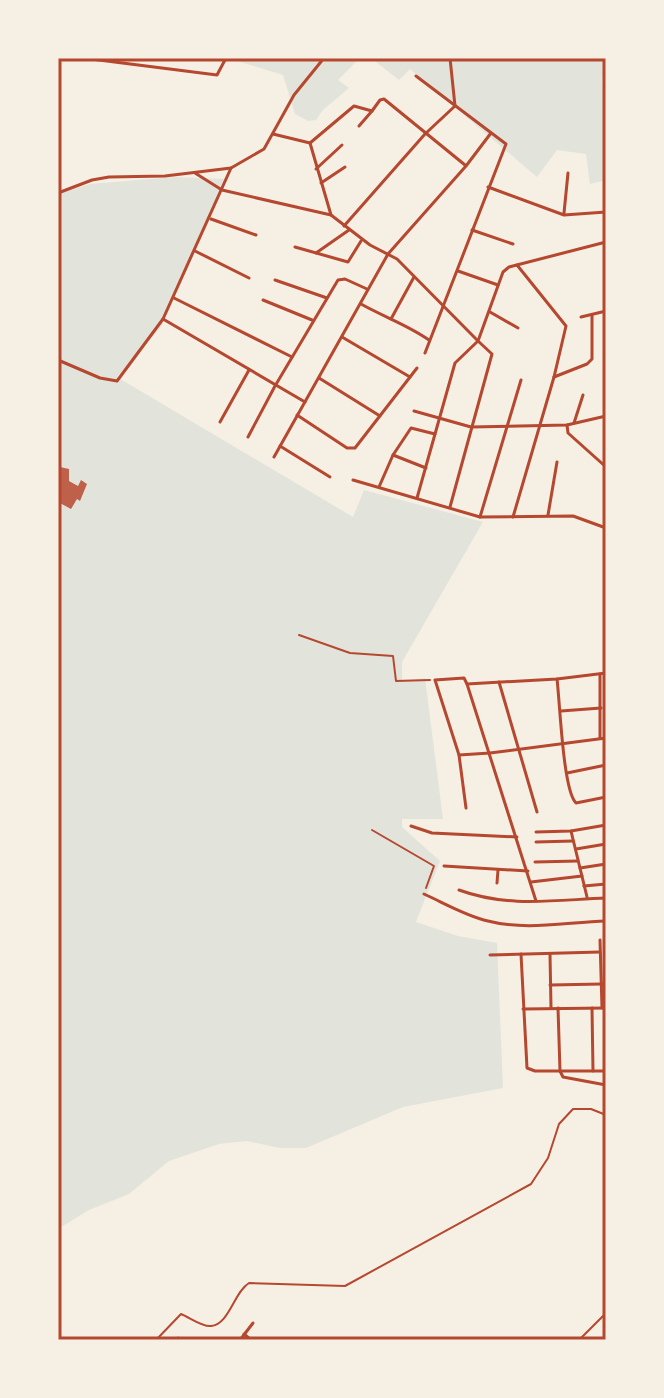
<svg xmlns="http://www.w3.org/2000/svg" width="664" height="1398" font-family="'Open Sans',sans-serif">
  <rect width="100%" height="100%" fill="#f6efe4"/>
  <g fill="#e2e4dc">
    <path d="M228,58H360L338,80L349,88L323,110L316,120L308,121L295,114L283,75Z"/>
    <path d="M371,58H606V77L602,78L606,118V180L590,184L586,154L557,150L537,177L410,69L399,80Z"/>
    <path d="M174,177L224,179L161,327L117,377L353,517L364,490L483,522L402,662V681L425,678L443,819H402V827L440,861L416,922L458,936L497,943L503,1088L403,1107L306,1148H280L247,1141L219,1144L169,1161L129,1194L89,1210L58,1229V194L90,184Z"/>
  </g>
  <path fill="#bf614a" d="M60,467L69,469V481L78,486L81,480L87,484L80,501L77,499L71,509L58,502Z"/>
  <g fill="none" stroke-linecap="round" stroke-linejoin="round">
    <g stroke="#b5482f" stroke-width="2">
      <path d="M299,635L350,653L393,656L396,681L430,680"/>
      <path d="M372,830L434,866L426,888"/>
    </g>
    <g stroke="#b5482f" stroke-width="2">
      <path d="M156,1340L181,1314C189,1317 202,1327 211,1326C229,1325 234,1292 249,1283L345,1286L531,1184L548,1158L559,1124L573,1109H591L606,1115"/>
      <path d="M579,1340L606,1313"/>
    </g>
    <path stroke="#b5482f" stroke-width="3" d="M560,1071L563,1077L606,1085"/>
    <g stroke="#b5482f" stroke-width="3">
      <path d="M83,58L217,75L226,58"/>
      <path d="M416,76L506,144L425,353"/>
      <path d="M359,126L372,111"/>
      <path d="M273,134L310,143L354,106L372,111L380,100L384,99L465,165"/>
      <path d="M310,143L331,215"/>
      <path d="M316,169L342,145"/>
      <path d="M195,173L222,190L331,215L370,245L397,259L478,341L492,354L450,507"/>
      <path d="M321,183L345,167"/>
      <path d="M488,187L564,215L606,212"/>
      <path d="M58,193L92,180L109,177L165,176L231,168L264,149L294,95L324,58"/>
      <path d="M564,213L568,173"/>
      <path d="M211,219L256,235"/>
      <path d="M344,226L425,134L455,106L450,58"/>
      <path d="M472,230L513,244"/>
      <path d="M295,247L348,262L361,241"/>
      <path d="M195,251L249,278"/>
      <path d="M316,253L349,230"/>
      <path d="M458,271L498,285"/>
      <path d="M275,280L327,298"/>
      <path d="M174,298L292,357"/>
      <path d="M263,300L312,320"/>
      <path d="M361,304C384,317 408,325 429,340"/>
      <path d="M490,312L518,328"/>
      <path d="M581,317L606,311"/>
      <path d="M163,319L305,402"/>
      <path d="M391,319L414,277"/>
      <path d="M342,337L410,377"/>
      <path d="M58,360L100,378L117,381L163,319L231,168"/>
      <path d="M554,377L587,364L592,359V315"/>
      <path d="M319,378L380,416"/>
      <path d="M414,411L471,427L567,425L606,416"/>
      <path d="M297,415L347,448H355L417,368"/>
      <path d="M220,422L249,370"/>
      <path d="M574,423L583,395"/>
      <path d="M567,425L568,433L606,467"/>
      <path d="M248,437L275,386L338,280L345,279L367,289"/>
      <path d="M280,446L330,477"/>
      <path d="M393,455L426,468"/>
      <path d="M274,457L388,254L466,166L491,133"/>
      <path d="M353,480L480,517L573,516L606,528"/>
      <path d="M379,487L393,455L411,428L435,434"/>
      <path d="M417,498L455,363L478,341L503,272L509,267L606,242"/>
      <path d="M548,515L557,462"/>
      <path d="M480,517L521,380"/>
      <path d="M513,517L554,377L566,326L517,265"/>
      <path d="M606,642V641"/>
      <path d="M600,674V738"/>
      <path d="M557,679C560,703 563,791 576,803L606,797"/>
      <path d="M499,682L537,812"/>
      <path d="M467,684L536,901"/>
      <path d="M561,711L601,708"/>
      <path d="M459,755L490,753L606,738"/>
      <path d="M567,773L606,765"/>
      <path d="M466,808L459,755L435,680L464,678L467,684L557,679L606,673"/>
      <path d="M411,826L432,833L517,837"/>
      <path d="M571,831L587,897"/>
      <path d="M536,832L571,831L606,825"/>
      <path d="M536,842L573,841"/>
      <path d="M576,849L606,844"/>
      <path d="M535,862L578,861"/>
      <path d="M444,866L528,871"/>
      <path d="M580,868L606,864"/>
      <path d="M531,882L582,876"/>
      <path d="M497,883L498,870"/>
      <path d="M584,886L606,884"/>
      <path d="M459,890C508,908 554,900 606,898"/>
      <path d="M424,894C444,903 466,916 488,921C526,931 567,922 606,921"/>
      <path d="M600,940L602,1008"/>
      <path d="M521,954L527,1068L535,1071H606"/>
      <path d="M550,954L551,1008"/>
      <path d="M490,955L600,952"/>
      <path d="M550,985L602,984"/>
      <path d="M558,1008L560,1071"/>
      <path d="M592,1008L593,1071"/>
      <path d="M523,1009L606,1008"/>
      <path d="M244,1334L251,1340"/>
      <path d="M176,1340L178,1338"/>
      <path d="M240,1340L253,1323"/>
    </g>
  </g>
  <rect width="664" height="1398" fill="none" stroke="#f6efe4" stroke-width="120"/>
  <rect x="60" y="60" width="544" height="1278" fill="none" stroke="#b5482f" stroke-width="3"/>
</svg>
